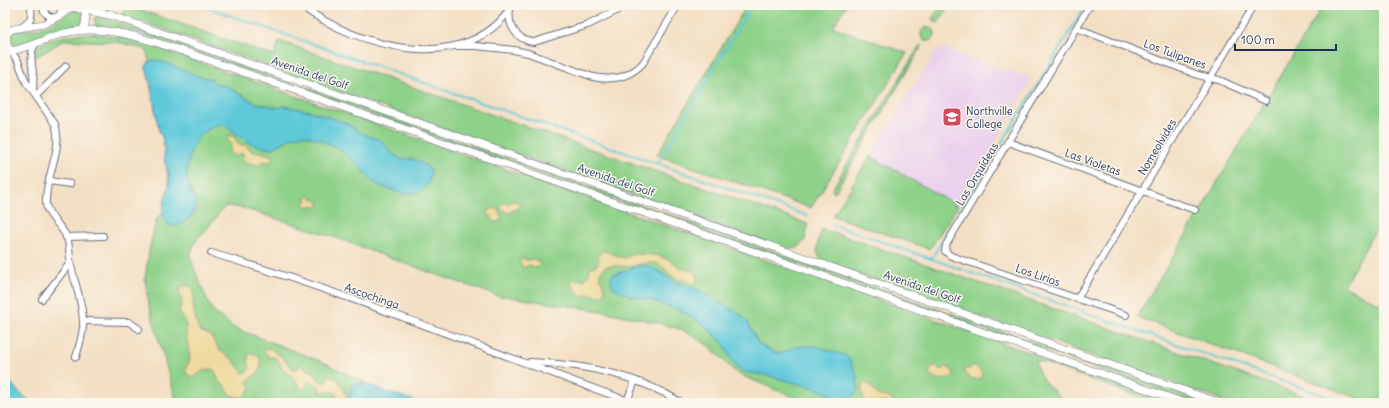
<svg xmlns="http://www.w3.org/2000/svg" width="1389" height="408" font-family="Delius,sans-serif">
  <rect width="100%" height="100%" fill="#fbf7ec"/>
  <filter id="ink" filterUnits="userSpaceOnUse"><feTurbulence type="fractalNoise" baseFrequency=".025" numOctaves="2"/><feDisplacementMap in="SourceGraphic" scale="8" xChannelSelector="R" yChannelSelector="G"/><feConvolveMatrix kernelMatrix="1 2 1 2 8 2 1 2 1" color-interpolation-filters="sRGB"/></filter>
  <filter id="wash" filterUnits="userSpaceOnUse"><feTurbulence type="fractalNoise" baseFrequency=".012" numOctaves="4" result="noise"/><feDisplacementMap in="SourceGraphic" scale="16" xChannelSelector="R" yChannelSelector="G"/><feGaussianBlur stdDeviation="0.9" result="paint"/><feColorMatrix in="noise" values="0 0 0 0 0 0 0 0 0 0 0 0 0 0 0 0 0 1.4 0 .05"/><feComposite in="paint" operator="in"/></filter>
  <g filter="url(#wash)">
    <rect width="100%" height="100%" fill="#f3dfc3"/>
    <path fill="#ead1ec" d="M944,48L955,51L957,54L1008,72L1012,71L1032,79L958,206L870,156L936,51Z"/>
    <g fill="#8ed189" stroke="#548074">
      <path d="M91,5H111V9L107,11Z"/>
      <path d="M126,5L274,56L279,41L808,224L805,240L799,247L787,249L297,77L123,15Z"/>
      <path d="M747,5H846L833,27L907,53L811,208L657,155Z"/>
      <path d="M941,5H950L938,23L932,19Z"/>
      <path d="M1323,5H1384V215L1344,286L1384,306V403H1371L1137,317Z"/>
      <path d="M78,10L83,14V22L80,25L58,30L20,46L13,44C10,39 10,36 12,31C25,30 39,30 50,24C60,19 67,12 78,10Z"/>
      <path d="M95,17L115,21L1206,403H1195L1172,395L139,33L116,27L95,25Z"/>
      <circle cx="928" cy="34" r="7"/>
      <path d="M92,33L123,38L153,46L1039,356L1145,394L1163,403H1157L1036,360C1036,378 1055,393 1068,403H812L778,391L739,374L733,370L709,346L692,335L680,329L659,323L601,311L503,296L501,297L398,261L337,238L243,208L229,206L224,207L207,229L197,239L192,249L190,256L195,271L208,302L214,312L234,328L323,362L367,384H359L351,388L350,393L353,403H177L149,306L145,279L150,246L157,218L163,213L165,198L169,185L163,139L159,130L150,82L147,72L146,67L149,62L147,50L118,42L64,40L35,58L36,49C47,36 77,34 92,33Z"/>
      <path d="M920,45L922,46L835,192H833L832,189Z"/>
      <path d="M870,156L958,206L930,249L833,216Z"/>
      <path d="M822,229L876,247L1324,403H1230L826,263C812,255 818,241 822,229Z"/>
    </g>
    <g fill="#eeda9e" stroke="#84847e">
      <path d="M228,136H232L234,137L239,145H245L253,152H259L272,155V161L268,162L263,161L257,165L244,161L242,159L244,156L243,154L240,153L236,156L230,152L231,144L227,138Z"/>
      <path d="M309,196L319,202L320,205L318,207L304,206V204L306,202V199Z"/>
      <path d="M511,201H516L519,205L518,208L508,213L500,208L503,203L508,204Z"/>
      <path d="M493,208L498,209L502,219L498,222H494L491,216L486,213L487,210H491Z"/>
      <path d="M603,250L620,257L625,258L634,254L656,255L672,261L679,268L692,271L697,274V282L693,284C688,280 684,281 678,279C670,276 664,266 655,263C647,261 640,265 631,266C624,267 616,265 609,266C606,266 604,267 602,270C594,279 610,284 603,295L598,296L590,294L580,296L571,283L572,279L584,280L588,276L590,268L598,264L599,255Z"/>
      <path d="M522,258L527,260C534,260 532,257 539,262L540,265L536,268L530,265L523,268L519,260Z"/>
      <path d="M183,286H190L194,290L193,300L194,312L198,328L201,332L210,335L220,351L232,359L243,373H246C251,367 250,367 248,360L249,354L252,353L260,358C263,369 257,375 248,380V384L251,387L244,397C241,397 233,397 230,395C225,389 230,388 219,382L215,371L212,369L202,371L195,377H191L186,373V368L190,360L186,333L187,327L179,311L182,302L179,291Z"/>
      <path d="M270,348L284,359L293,369H298L300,364L304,369L313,371C316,377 318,381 325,383L327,382V375C343,377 343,392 350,403H343C340,398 335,391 327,391C323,392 321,393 317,392L322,390C319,385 313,381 307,382L304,391L292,376L283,370L278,360L274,357H269L263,350V349H268Z"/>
      <path d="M974,365L980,370L982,375L981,378L973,379L964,373V369H969Z"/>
      <path d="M935,366L941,370L946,367L949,368L954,373L953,376C942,381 939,381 929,374L931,367Z"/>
      <path d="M863,383C872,383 872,390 878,395C882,397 884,396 888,397C891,398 894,401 896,403H867C862,397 860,390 863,383Z"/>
    </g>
    <g fill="#5fc9da" stroke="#3d7c9c">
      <path d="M155,60L161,61L201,77L211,79L216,84L227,86L245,97L256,103L279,108L284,106L310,111L346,123L363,134L381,140L389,150L400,159H413L424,164L429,168L431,172L429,183L420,192L404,194L380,186L371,180L360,167L338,148L319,139L304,135L298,136L291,138L274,148H265L250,143L224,125H218L209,129L200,135L195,141L188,161L187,176L188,184L196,202L195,208L192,215L183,223L177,226H171L166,222L164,219L163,208L169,185V173L165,163L163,139L159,130L150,82L146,67L149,62Z"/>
      <path d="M638,266H647L653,268L676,282L698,290L741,315L747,321L758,343L773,352L781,353L796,347L809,346L819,347L844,355L849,359L857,375L858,388L856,393L853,396L848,397L835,396L815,388L788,381L766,375L745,372L737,367L731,359L724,344L703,324L684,312L650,300L631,296L620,291L612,286L611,283L612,275Z"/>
      <path d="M5,373C12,386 20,394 32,403H5Z"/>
      <path d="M354,384H367L390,393L423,403H353C349,397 349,390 354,384Z"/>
    </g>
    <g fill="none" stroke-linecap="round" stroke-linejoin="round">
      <g stroke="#5fc9da" stroke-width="2">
        <path d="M200,5L808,216"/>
        <path d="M658,164L752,5"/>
        <path d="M831,224L1345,403"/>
        <path d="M931,259L1086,5"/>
      </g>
    </g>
  </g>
  <g filter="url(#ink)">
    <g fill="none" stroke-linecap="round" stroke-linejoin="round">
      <defs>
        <g id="minor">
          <path d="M42,5C44,14 47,16 56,18"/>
          <path d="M300,5C358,48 466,78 513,5"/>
          <path d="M1090,5L946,245L945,251L951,256L1126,315"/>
          <path d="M510,9C507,26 517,40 534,42L588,25L628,5"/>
          <path d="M59,16L63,5"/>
          <path d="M22,27C32,20 32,17 31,5"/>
          <path d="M1077,28L1198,75L1219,80L1266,101"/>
          <path d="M455,46H476L514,50L528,53L593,77C612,81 629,78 643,63L678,5"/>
          <path d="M11,52L18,61L26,82L55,124C64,149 44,178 46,204C48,218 62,225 67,238C70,246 69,256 71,265C75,285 84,306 83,327C82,337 79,347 76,357"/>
          <path d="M33,91C33,85 34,79 33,74C32,62 29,55 35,44"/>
          <path d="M36,96L66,66"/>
          <path d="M1008,142L1195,210"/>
          <path d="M49,181L70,184"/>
          <path d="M66,237L103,236"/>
          <path d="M211,253C355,295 493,353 634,403"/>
          <path d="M42,299L70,263"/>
          <path d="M1077,299L1254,5"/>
          <path d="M83,321L129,322L139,329"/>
          <path d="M530,362C584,364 636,374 682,403"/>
          <path d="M627,401L635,381"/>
        </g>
        <g id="tertiary">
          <path d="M83,29C87,22 87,16 83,8"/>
          <path d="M7,33L6,43L11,52"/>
          <path d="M5,34L13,29L44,24L59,16L72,7L113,16L1220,403"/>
          <path d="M5,52C28,50 47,36 69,32C111,23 163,45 203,58L1185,403"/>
        </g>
      </defs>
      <use href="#minor" stroke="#676d81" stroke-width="8"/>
      <use href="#tertiary" stroke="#676d81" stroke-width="8"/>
      <use href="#minor" stroke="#fff" stroke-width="6"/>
      <use href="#tertiary" stroke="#fff" stroke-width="7"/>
    </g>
  </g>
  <defs>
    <symbol id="school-square" viewBox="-11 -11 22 22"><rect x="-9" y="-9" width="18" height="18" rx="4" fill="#d1495b" stroke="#fbf7ec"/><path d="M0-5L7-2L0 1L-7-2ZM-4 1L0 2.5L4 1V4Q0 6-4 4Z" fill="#fff"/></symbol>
  </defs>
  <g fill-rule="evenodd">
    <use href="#school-square" x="941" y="106" width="22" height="22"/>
  </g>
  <g text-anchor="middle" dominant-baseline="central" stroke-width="3" stroke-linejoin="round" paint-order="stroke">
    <g font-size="11" fill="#1b2f5e" stroke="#fbf7ec">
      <text transform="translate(1175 54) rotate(20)">Los Tulipanes</text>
      <text transform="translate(310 73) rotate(19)">Avenida del Golf</text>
      <text transform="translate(1157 147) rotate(-59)">Nomeolvides</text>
      <text transform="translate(1093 162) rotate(20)">Las Violetas</text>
      <text transform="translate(977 174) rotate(-59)">Las Orquídeas</text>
      <text transform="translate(616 180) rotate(19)">Avenida del Golf</text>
      <text transform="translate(1038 275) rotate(19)">Los Lirios</text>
      <text transform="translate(922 287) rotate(19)">Avenida del Golf</text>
      <text transform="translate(372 296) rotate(19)">Ascochinga</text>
    </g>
    <g font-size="11" fill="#1b2f5e" stroke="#fbf7ec" text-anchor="start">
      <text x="966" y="111">Northville<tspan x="966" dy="13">College</tspan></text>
    </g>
  </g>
  <rect width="1389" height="408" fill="none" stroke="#fbf7ec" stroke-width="20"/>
  <path d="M1235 44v6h101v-6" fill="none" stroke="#1b2f5e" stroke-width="2"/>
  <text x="1241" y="44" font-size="12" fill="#1b2f5e" stroke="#fbf7ec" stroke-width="3" paint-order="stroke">100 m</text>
</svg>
